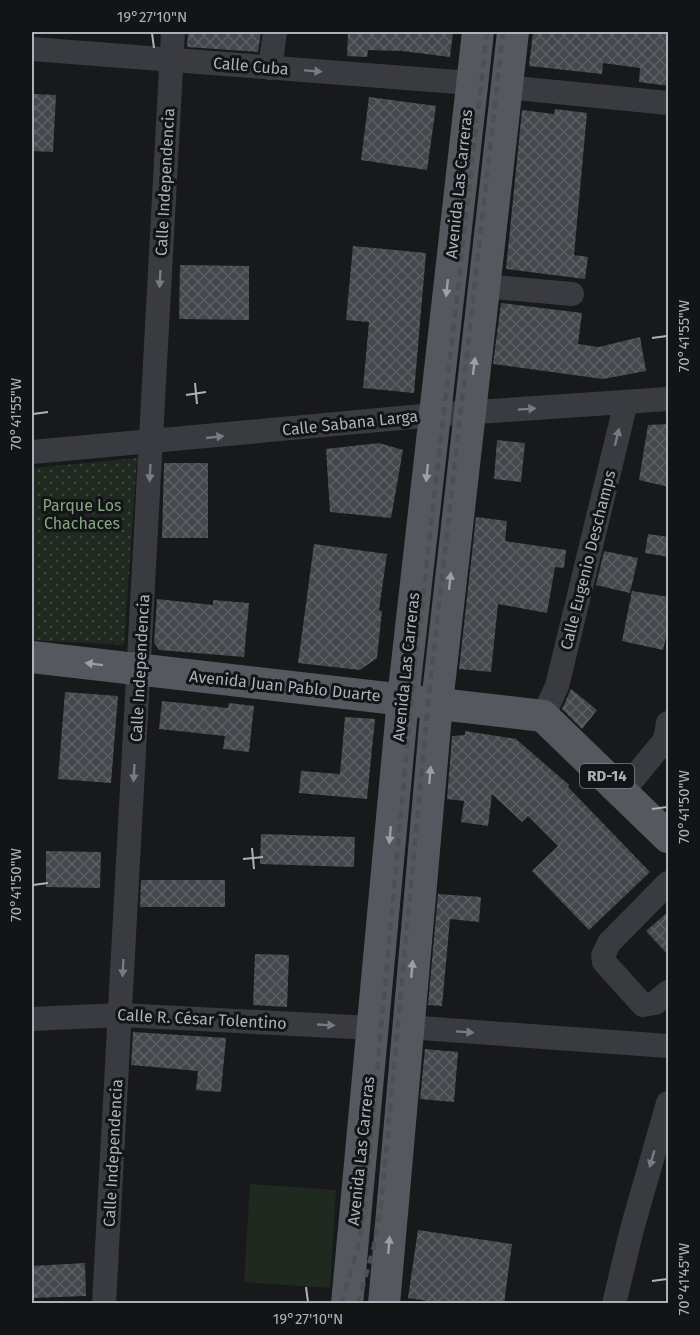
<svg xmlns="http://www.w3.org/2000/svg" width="700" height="1335" font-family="'Fira Sans',sans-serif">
  <defs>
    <pattern id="park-dots" width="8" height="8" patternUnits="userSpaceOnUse" patternTransform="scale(1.5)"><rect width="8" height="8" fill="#202920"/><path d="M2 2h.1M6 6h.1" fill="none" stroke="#3e463e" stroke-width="1.8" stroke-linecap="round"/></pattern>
    <pattern id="building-cross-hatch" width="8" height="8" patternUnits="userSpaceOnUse" patternTransform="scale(1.5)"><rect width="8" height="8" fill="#44474b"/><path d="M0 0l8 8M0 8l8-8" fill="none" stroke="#5c5f63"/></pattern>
  </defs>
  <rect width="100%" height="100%" fill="#18191b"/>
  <path fill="url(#park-dots)" d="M137,458L124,645L32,640V468Z"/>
  <path fill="#202920" d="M250,1184L336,1190L330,1288L244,1282Z"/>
  <g fill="url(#building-cross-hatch)">
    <path d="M188,32H261L258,52L187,47Z"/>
    <path d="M348,32H453L450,57L402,51L368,50L367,57L347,56Z"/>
    <path d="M533,32H669V86L639,82L640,68L603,63L602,74L529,66Z"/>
    <path d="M32,94L56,95L53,152L32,151Z"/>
    <path d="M369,97L436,106L427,170L361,160Z"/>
    <path d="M555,109L587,113L574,255L588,257L585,279L506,269L522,110L554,114Z"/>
    <path d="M353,246L426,253L414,393L363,388L369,322L346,320Z"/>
    <path d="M180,265L249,266V320L179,319Z"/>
    <path d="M501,303L582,313L578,344L599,347L640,337L646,371L603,379L493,364Z"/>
    <path d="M669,424V487L639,480L648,425Z"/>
    <path d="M497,440L525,443L521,482L494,479Z"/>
    <path d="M379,443L403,450L391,518L330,512L326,449Z"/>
    <path d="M164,463H208V538H162Z"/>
    <path d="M476,517L507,521L505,541L566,550L564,568L555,567L547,613L498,604L491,672L459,669Z"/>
    <path d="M648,534L669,537V557L645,553Z"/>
    <path d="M314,544L387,554L379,610L382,611L377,658L360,670L298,663Z"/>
    <path d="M604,551L638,558L630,593L596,585Z"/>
    <path d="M632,591L669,597V624L663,650L622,641Z"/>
    <path d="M157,599L213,605V600L249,603L244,657L159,650L154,643Z"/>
    <path d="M571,689L597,710L582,729L562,709Z"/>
    <path d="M65,692L118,696L111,783L58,779Z"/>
    <path d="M162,701L228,708L229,703L254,706L249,752L223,749L225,736L159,729Z"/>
    <path d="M345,717L375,719L367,799L299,793L301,771L340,774Z"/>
    <path d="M465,731L516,739L569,785L568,787L650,872L589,930L532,871L558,846L528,816L522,822L492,794L488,826L461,822L464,801L447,799L452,736L465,735Z"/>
    <path d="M261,834L355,837L354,867L260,864Z"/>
    <path d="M46,851L101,852L100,888L46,887Z"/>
    <path d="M141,880H225V907H140Z"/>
    <path d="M438,894L481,897L479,922L450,919L442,1006L428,1005Z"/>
    <path d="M669,911V956L646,931Z"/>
    <path d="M255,954L289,955L287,1007L253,1005Z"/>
    <path d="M133,1032L226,1038L221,1092L196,1090L198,1071L131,1065Z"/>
    <path d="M425,1049L458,1052L454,1102L420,1099Z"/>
    <path d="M418,1230L512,1244L504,1304H448L408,1298Z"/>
    <path d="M85,1263L86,1296L32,1298V1266Z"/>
  </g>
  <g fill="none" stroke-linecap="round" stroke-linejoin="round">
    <g stroke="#393b40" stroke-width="24">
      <path d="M32,49L470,83"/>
      <path d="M270,68L275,32"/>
      <path d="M506,87L668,103"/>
      <path d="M484,286L572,294"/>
      <path d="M32,452L433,415L668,399"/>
      <path d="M543,716L557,686L626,402"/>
      <path d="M623,791L665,740L668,723"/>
      <path d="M668,883L609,943L603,956L604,962L643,1005L655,1003L668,992"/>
      <path d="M32,1019L121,1015L373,1028"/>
      <path d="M407,1027L668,1046"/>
      <path d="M104,1304L173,32"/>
      <path d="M614,1304L632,1229L668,1103"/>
    </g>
    <g stroke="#55595f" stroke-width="32">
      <path d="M32,657L543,716L668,837"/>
      <path d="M347,1304L403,699L478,32"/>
      <path d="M384,1304L437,703L513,32"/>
    </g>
    <g stroke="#4c5055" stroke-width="4.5" stroke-dasharray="8 6" stroke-linecap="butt">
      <path d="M341,1304L358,1247L365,1203L412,693L487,32"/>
      <path d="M358,1304L374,1246L381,1205L429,694L503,32"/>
    </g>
  </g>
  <defs><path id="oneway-solid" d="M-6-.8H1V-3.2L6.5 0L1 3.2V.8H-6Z" transform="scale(1.5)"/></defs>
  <g fill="#777c84">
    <use href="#oneway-solid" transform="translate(313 71) rotate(4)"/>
    <use href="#oneway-solid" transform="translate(160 279) rotate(93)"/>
    <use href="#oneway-solid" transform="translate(527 409) rotate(-4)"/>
    <use href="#oneway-solid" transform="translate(215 437) rotate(-6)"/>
    <use href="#oneway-solid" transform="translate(617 437) rotate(-76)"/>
    <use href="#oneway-solid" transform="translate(150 473) rotate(93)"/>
    <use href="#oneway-solid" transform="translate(134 773) rotate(93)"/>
    <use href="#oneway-solid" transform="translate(123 968) rotate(93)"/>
    <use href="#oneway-solid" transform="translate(326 1025) rotate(3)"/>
    <use href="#oneway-solid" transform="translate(465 1032) rotate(4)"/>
    <use href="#oneway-solid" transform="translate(652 1159) rotate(106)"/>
  </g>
  <g fill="#99a0a9">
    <use href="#oneway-solid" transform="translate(447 288) rotate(96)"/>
    <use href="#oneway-solid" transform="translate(474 366) rotate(-83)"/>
    <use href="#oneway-solid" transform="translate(427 473) rotate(96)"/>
    <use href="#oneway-solid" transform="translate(450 581) rotate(-84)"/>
    <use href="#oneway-solid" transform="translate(94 664) rotate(-173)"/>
    <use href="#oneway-solid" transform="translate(430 775) rotate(-85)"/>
    <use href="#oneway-solid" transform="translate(390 835) rotate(95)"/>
    <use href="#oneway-solid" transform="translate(412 969) rotate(-85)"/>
    <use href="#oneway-solid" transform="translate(389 1245) rotate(-85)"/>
  </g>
  <path fill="none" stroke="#aab2bb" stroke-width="2" d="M152,33L154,48M652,338L667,336M195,383L197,404M186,395L206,392M33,414L48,412M652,809L667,807M252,848L254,869M243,859L263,857M33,885L48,883M652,1281L667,1279M306,1287L308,1302"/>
  <g text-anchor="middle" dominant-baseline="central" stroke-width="6" stroke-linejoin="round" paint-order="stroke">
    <rect fill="#131416" stroke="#7d838a" stroke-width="1.5" x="580" y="764" width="54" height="24" rx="4.5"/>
    <g font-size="15" font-weight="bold" fill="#aab2bb">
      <text x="607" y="776">RD-14</text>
    </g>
    <g font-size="16" fill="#aab2bb" stroke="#131416">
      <text transform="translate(251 66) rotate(5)">Calle Cuba</text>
      <text transform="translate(165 182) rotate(-87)">Calle Independencia</text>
      <text transform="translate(459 184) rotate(-84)">Avenida Las Carreras</text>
      <text transform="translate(350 423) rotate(-6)">Calle Sabana Larga</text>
      <text transform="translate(588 560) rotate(-76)">Calle Eugenio Deschamps</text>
      <text transform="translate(406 667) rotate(-84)">Avenida Las Carreras</text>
      <text transform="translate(140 668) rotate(-87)">Calle Independencia</text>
      <text transform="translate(285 686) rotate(6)">Avenida Juan Pablo Duarte</text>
      <text transform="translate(202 1019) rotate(3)">Calle R. César Tolentino</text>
      <text transform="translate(361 1151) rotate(-84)">Avenida Las Carreras</text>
      <text transform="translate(113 1153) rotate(-87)">Calle Independencia</text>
    </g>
    <g font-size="16" fill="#85a681" stroke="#131416">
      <text x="82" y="505">Parque Los<tspan x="82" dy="18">Chachaces</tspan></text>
    </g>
  </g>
  <rect width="700" height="1335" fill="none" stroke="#131416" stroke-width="66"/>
  <rect x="33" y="33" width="634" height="1269" fill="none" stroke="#aab2bb" stroke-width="2"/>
  <g font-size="15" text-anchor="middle" fill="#aab2bb">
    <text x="152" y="22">19°27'10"N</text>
    <text transform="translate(684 336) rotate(-90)" y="5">70°41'55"W</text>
    <text transform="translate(16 414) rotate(-90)" y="5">70°41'55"W</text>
    <text transform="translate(684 807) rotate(-90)" y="5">70°41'50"W</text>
    <text transform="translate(16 885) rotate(-90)" y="5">70°41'50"W</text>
    <text transform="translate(684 1279) rotate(-90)" y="5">70°41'45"W</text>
    <text x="308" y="1324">19°27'10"N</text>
  </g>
</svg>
